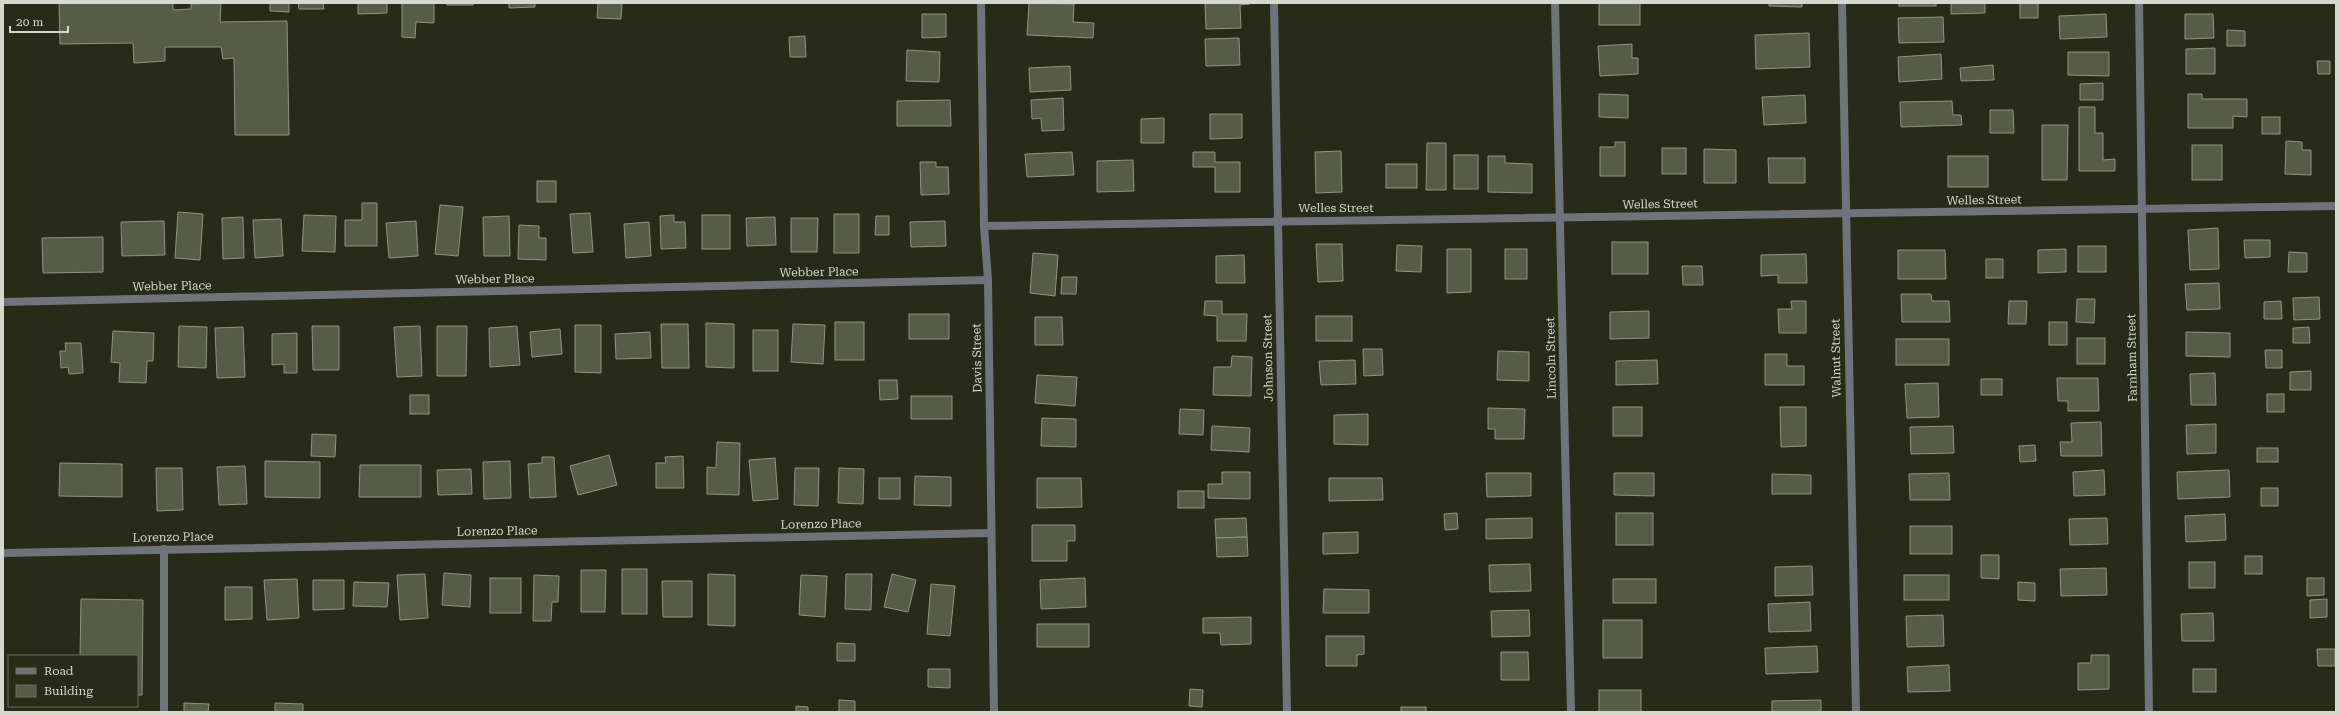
<svg xmlns="http://www.w3.org/2000/svg" width="2339" height="715" font-family="'Roboto Serif',serif">
  <rect width="100%" height="100%" fill="#272b18"/>
  <g fill="#575c47" stroke="#90957e">
    <path d="M59,3H173V10L191,9V4L221,3L220,22L287,21L289,135H235L234,58L223,59L221,47H165V61L134,63L133,43L60,44Z"/>
    <path d="M270,3H289V12L270,11Z"/>
    <path d="M298,3H323L324,9H299Z"/>
    <path d="M358,3H387V13L358,14Z"/>
    <path d="M402,3H434V23L416,22L415,38L402,37Z"/>
    <rect x="447" y="3" width="26" height="2"/>
    <path d="M509,3H535V7L509,8Z"/>
    <path d="M598,3H622L621,19L597,18Z"/>
    <path d="M1029,3L1074,4L1073,22L1094,23L1093,38L1027,35Z"/>
    <path d="M1205,3H1250V4L1240,5L1241,28L1206,29Z"/>
    <rect x="1599" y="3" width="41" height="22"/>
    <path d="M1769,3H1802V7L1769,6Z"/>
    <rect x="1899" y="3" width="37" height="3"/>
    <path d="M1951,3H1985V13L1951,14Z"/>
    <rect x="2020" y="3" width="18" height="15"/>
    <path d="M922,14H946V37L922,38Z"/>
    <path d="M2106,14L2107,37L2060,39L2059,16Z"/>
    <path d="M2185,14H2213L2214,38L2185,39Z"/>
    <path d="M1943,17L1944,42L1899,43L1898,18Z"/>
    <path d="M2227,30L2245,31V46H2227Z"/>
    <path d="M1809,33L1810,67L1756,69L1755,35Z"/>
    <path d="M805,36L806,57H790L789,37Z"/>
    <path d="M1239,38L1240,65L1206,66L1205,39Z"/>
    <path d="M1632,44V58H1638V74L1600,76L1598,46Z"/>
    <path d="M2215,48V74H2186V49Z"/>
    <path d="M907,50L940,52L939,82L906,81Z"/>
    <path d="M2068,52H2109V76L2068,75Z"/>
    <path d="M1941,54L1942,79L1899,82L1898,57Z"/>
    <path d="M2317,61H2330V74H2318Z"/>
    <path d="M1993,65L1994,80L1961,81L1960,68Z"/>
    <path d="M1070,66L1071,90L1030,92L1029,68Z"/>
    <path d="M2103,83V100H2080V84Z"/>
    <path d="M1599,94L1628,95V118L1599,117Z"/>
    <path d="M2188,94H2202V99H2247V117L2233,116V128H2188Z"/>
    <path d="M1805,95L1806,123L1764,125L1762,97Z"/>
    <path d="M1063,98L1064,130L1042,131L1041,118L1032,119L1031,100Z"/>
    <path d="M950,100L951,126H897V101Z"/>
    <path d="M1952,101L1953,115H1961L1962,125L1901,127L1900,102Z"/>
    <path d="M2079,107H2095V133H2103V160L2115,159V171H2079Z"/>
    <path d="M1990,110H2013L2014,133H1990Z"/>
    <path d="M1210,114H1242V138L1210,139Z"/>
    <rect x="2262" y="117" width="18" height="17"/>
    <path d="M1164,118V143H1141V119Z"/>
    <path d="M2042,125H2068L2067,180H2042Z"/>
    <path d="M2286,141L2302,142V150H2311V175L2285,174Z"/>
    <path d="M1615,142H1625V176H1600V147H1615Z"/>
    <path d="M1427,143H1446V190H1426Z"/>
    <rect x="2192" y="145" width="30" height="35"/>
    <rect x="1662" y="148" width="24" height="26"/>
    <path d="M1704,149L1736,150V183H1704Z"/>
    <path d="M1341,151L1342,192L1316,193L1315,152Z"/>
    <path d="M1072,152L1074,175L1027,177L1025,154Z"/>
    <path d="M1193,152H1215V162H1240V192H1215V167H1193Z"/>
    <rect x="1454" y="155" width="24" height="34"/>
    <path d="M1488,156H1505V163L1532,164V193L1488,192Z"/>
    <rect x="1948" y="156" width="40" height="31"/>
    <path d="M1768,158H1805V183H1769Z"/>
    <path d="M1133,160L1134,191L1097,192V161Z"/>
    <path d="M920,162H936V167H948L949,194L921,195Z"/>
    <rect x="1386" y="164" width="31" height="24"/>
    <rect x="537" y="181" width="19" height="21"/>
    <path d="M362,203H377V246H345V220H362Z"/>
    <path d="M440,205L463,207L458,256L435,254Z"/>
    <path d="M178,212L203,214L200,260L175,258Z"/>
    <path d="M590,213L593,252L573,253L570,214Z"/>
    <rect x="834" y="214" width="25" height="39"/>
    <path d="M304,215L336,216L335,252L302,251Z"/>
    <path d="M674,215V222H685L686,248L661,249L660,216Z"/>
    <rect x="702" y="215" width="28" height="34"/>
    <path d="M509,216L510,256H484L483,217Z"/>
    <path d="M876,216H889V235H875Z"/>
    <path d="M243,217L244,258L223,259L222,218Z"/>
    <path d="M775,217L776,245L747,246L746,218Z"/>
    <path d="M791,218H818L817,252H791Z"/>
    <path d="M281,219L283,256L255,258L253,220Z"/>
    <path d="M164,221L165,255L122,256L121,222Z"/>
    <path d="M416,221L418,256L389,258L386,223Z"/>
    <path d="M945,221L946,246L911,247L910,222Z"/>
    <path d="M649,222L651,256L626,258L624,224Z"/>
    <path d="M519,225L539,226V238H546V260L518,259Z"/>
    <path d="M2218,228L2219,269L2190,270L2188,230Z"/>
    <path d="M103,237V272L43,273L42,238Z"/>
    <path d="M2244,240H2270V257L2245,258Z"/>
    <rect x="1612" y="242" width="36" height="32"/>
    <path d="M1316,244H1342L1343,281L1318,282Z"/>
    <path d="M1397,245L1422,246L1421,272L1396,271Z"/>
    <rect x="2078" y="246" width="28" height="26"/>
    <path d="M1447,249H1471V292L1447,293Z"/>
    <rect x="1505" y="249" width="22" height="30"/>
    <path d="M2066,249V272L2038,273V250Z"/>
    <path d="M1898,250H1945L1946,279H1898Z"/>
    <path d="M2289,252L2307,253V272H2288Z"/>
    <path d="M1033,253L1058,255L1055,296L1030,293Z"/>
    <path d="M1806,254L1807,283H1778V275L1761,276V255Z"/>
    <path d="M1244,255L1245,283H1216V256Z"/>
    <rect x="1986" y="259" width="17" height="19"/>
    <path d="M1682,266H1702L1703,285H1683Z"/>
    <path d="M1062,277H1077L1076,294H1061Z"/>
    <path d="M2219,283L2220,309L2187,310L2185,284Z"/>
    <path d="M1901,294H1931L1932,301H1949L1950,322H1902Z"/>
    <path d="M2319,297L2320,319L2294,320L2293,298Z"/>
    <path d="M2077,299H2095L2094,323L2076,322Z"/>
    <path d="M1205,301H1222V314H1247L1246,341H1217V316L1204,315Z"/>
    <path d="M1791,301H1806V333H1779L1778,309H1792Z"/>
    <path d="M2009,301H2027L2026,324H2008Z"/>
    <path d="M2281,301L2282,319H2264V302Z"/>
    <path d="M1649,311V338L1610,339V312Z"/>
    <rect x="909" y="314" width="40" height="25"/>
    <rect x="1316" y="316" width="36" height="25"/>
    <path d="M1035,317H1062L1063,345H1035Z"/>
    <rect x="835" y="322" width="29" height="38"/>
    <rect x="2049" y="322" width="18" height="23"/>
    <path d="M706,323L734,324V368L706,367Z"/>
    <path d="M661,324H688L689,368H662Z"/>
    <path d="M793,324L825,325L823,364L791,362Z"/>
    <path d="M575,325H601V373L575,372Z"/>
    <path d="M179,326L207,327L206,368L178,367Z"/>
    <path d="M312,326H339V370H313Z"/>
    <path d="M420,326L422,376L397,377L394,327Z"/>
    <path d="M437,326H467L466,376H437Z"/>
    <path d="M517,326L520,365L490,367L489,328Z"/>
    <path d="M243,327L245,377L217,378L215,328Z"/>
    <path d="M2309,327L2310,343H2293V328Z"/>
    <path d="M560,329L562,354L532,357L530,332Z"/>
    <rect x="753" y="330" width="25" height="41"/>
    <path d="M113,331L154,333L153,361H147L146,383L119,382L120,363L111,362Z"/>
    <path d="M650,332L651,358L616,359L615,334Z"/>
    <path d="M2186,332L2230,333V357L2186,356Z"/>
    <path d="M297,333V373H284V364L272,365V334Z"/>
    <rect x="2077" y="338" width="28" height="26"/>
    <rect x="1896" y="339" width="53" height="26"/>
    <path d="M65,343H81L83,373L69,374L68,367L61,368L60,351H66Z"/>
    <path d="M1363,349H1382L1383,375L1364,376Z"/>
    <path d="M2265,350H2282V368H2266Z"/>
    <path d="M1498,351L1529,352V381L1497,380Z"/>
    <path d="M1765,354H1787V366H1804V385H1765Z"/>
    <path d="M1232,356L1252,357L1251,396L1213,395L1214,367H1231Z"/>
    <path d="M1355,360L1356,384L1321,385L1319,361Z"/>
    <path d="M1657,360L1658,384L1616,385V361Z"/>
    <path d="M2311,371V390H2290V372Z"/>
    <path d="M2215,373L2216,405H2191L2190,374Z"/>
    <path d="M1037,375L1077,377L1075,406L1035,403Z"/>
    <path d="M2057,378H2098L2099,411H2068V401H2058Z"/>
    <rect x="1981" y="379" width="21" height="16"/>
    <path d="M879,380H897L898,399L880,400Z"/>
    <path d="M1938,383L1939,417L1907,418L1905,384Z"/>
    <rect x="2267" y="394" width="17" height="18"/>
    <rect x="410" y="395" width="19" height="19"/>
    <rect x="911" y="396" width="41" height="23"/>
    <rect x="1613" y="407" width="29" height="29"/>
    <path d="M1780,407H1806V446L1781,447Z"/>
    <path d="M1488,408L1525,409L1524,439H1495V429H1488Z"/>
    <path d="M1180,409L1204,410L1203,435L1179,434Z"/>
    <path d="M1368,414V445L1334,444V415Z"/>
    <path d="M1042,418L1076,419V447L1041,446Z"/>
    <path d="M2101,422L2102,456H2061L2060,442H2072L2071,423Z"/>
    <path d="M2216,424V453L2187,454L2186,425Z"/>
    <path d="M1212,426L1250,428L1249,452L1211,450Z"/>
    <path d="M1953,426L1954,453L1911,454L1910,427Z"/>
    <path d="M312,434L336,435L335,457L311,456Z"/>
    <path d="M717,442L740,443L739,495L707,494V467L716,468Z"/>
    <path d="M2035,445L2036,461L2020,462L2019,446Z"/>
    <rect x="2257" y="448" width="21" height="14"/>
    <path d="M609,455L617,485L578,495L570,466Z"/>
    <path d="M683,456L684,488H656V463H666L665,457Z"/>
    <path d="M542,457H554L556,497L530,498L528,464L542,463Z"/>
    <path d="M775,458L778,499L753,501L749,460Z"/>
    <path d="M265,461L320,462V498L265,497Z"/>
    <path d="M510,461L511,498L484,499L483,462Z"/>
    <path d="M60,463L122,464V497L59,496Z"/>
    <path d="M360,465H421V497H359Z"/>
    <path d="M245,466L247,504L219,505L217,467Z"/>
    <path d="M156,468H182L183,510L157,511Z"/>
    <path d="M795,468H819L818,506L794,505Z"/>
    <path d="M839,468L864,469L863,504L838,503Z"/>
    <path d="M471,469L472,494L438,495L437,470Z"/>
    <path d="M2104,470L2105,495L2074,496L2073,472Z"/>
    <path d="M2229,470L2230,497L2178,499L2177,472Z"/>
    <path d="M1222,472H1250V499L1208,498V484H1222Z"/>
    <path d="M1486,473H1531V496L1487,497Z"/>
    <path d="M1614,473H1654V496L1614,495Z"/>
    <path d="M1949,473L1950,500H1910L1909,474Z"/>
    <path d="M1772,474L1811,475V494H1772Z"/>
    <path d="M915,476L951,477V506L914,505Z"/>
    <rect x="879" y="478" width="21" height="21"/>
    <path d="M1037,478H1081L1082,507L1037,508Z"/>
    <path d="M1329,478H1382L1383,500L1329,501Z"/>
    <rect x="2261" y="488" width="17" height="18"/>
    <rect x="1178" y="491" width="26" height="17"/>
    <path d="M1457,513L1458,529L1445,530L1444,514Z"/>
    <rect x="1616" y="513" width="37" height="32"/>
    <path d="M2225,514L2226,540L2186,542L2185,516Z"/>
    <path d="M1246,518L1247,537L1216,538L1215,519Z"/>
    <path d="M1532,518V538L1486,539V519Z"/>
    <path d="M2107,518L2108,544L2070,545L2069,519Z"/>
    <path d="M1032,525H1075V541H1067V561H1032Z"/>
    <rect x="1910" y="526" width="42" height="28"/>
    <path d="M1358,532V553L1323,554V533Z"/>
    <path d="M1247,537L1248,556L1217,557L1216,538Z"/>
    <path d="M1981,555H1999V579L1981,578Z"/>
    <rect x="2245" y="556" width="17" height="18"/>
    <rect x="2189" y="562" width="26" height="26"/>
    <path d="M1530,564L1531,591L1490,592L1489,565Z"/>
    <path d="M1812,566L1813,595L1775,596V567Z"/>
    <path d="M2106,568L2107,595L2061,596L2060,569Z"/>
    <rect x="622" y="569" width="25" height="45"/>
    <path d="M581,570H606L605,612H581Z"/>
    <path d="M444,573L471,575L470,607L442,605Z"/>
    <path d="M425,574L428,618L400,620L397,575Z"/>
    <path d="M708,574L735,575V626L708,625Z"/>
    <path d="M846,574H872L871,610L845,609Z"/>
    <path d="M892,574L916,580L908,612L884,607Z"/>
    <path d="M534,575L559,576L558,602H552L551,621H533Z"/>
    <path d="M801,575L827,576L825,617L799,615Z"/>
    <rect x="1904" y="575" width="45" height="25"/>
    <rect x="490" y="578" width="31" height="35"/>
    <path d="M1085,578L1086,607L1041,609L1040,580Z"/>
    <path d="M2307,578H2324V595L2307,596Z"/>
    <path d="M297,579L299,618L267,620L264,580Z"/>
    <rect x="1613" y="579" width="43" height="24"/>
    <path d="M313,580H344V609L313,610Z"/>
    <path d="M662,581H692V617H663Z"/>
    <path d="M354,582L389,583L387,607L353,606Z"/>
    <path d="M2018,582L2035,583V601L2018,600Z"/>
    <path d="M931,584L955,586L950,636L927,634Z"/>
    <path d="M225,587H252V619L225,620Z"/>
    <path d="M1324,589L1369,590V613H1323Z"/>
    <path d="M81,599L143,600L142,695H137V656H80Z"/>
    <path d="M2327,599V617L2310,618V600Z"/>
    <path d="M1810,602L1811,631L1769,632L1768,604Z"/>
    <path d="M1529,610L1530,636L1492,637L1491,611Z"/>
    <path d="M2213,613L2214,641H2182L2181,614Z"/>
    <path d="M1943,615L1944,646L1907,647L1906,616Z"/>
    <path d="M1251,617V644L1221,645L1220,633H1203V618Z"/>
    <rect x="1603" y="620" width="39" height="38"/>
    <rect x="1037" y="624" width="52" height="23"/>
    <path d="M1326,636H1364V654L1357,655V666H1326Z"/>
    <path d="M837,643L855,644V661H837Z"/>
    <path d="M1817,646L1818,672L1766,674L1765,648Z"/>
    <path d="M2317,649H2335V666H2318Z"/>
    <path d="M1501,652H1528L1529,680H1501Z"/>
    <path d="M2091,655H2109V689L2078,690V663H2091Z"/>
    <path d="M1949,665L1950,691L1908,692L1907,667Z"/>
    <path d="M928,669H950V688L928,687Z"/>
    <rect x="2193" y="669" width="23" height="23"/>
    <path d="M1190,689L1203,690L1202,707L1189,706Z"/>
    <rect x="1599" y="690" width="42" height="22"/>
    <path d="M839,700L855,701V712H839Z"/>
    <path d="M1821,700V712H1772V701Z"/>
    <path d="M184,703L209,704L208,712H184Z"/>
    <path d="M275,703L303,704V712H275Z"/>
    <path d="M796,706L808,707V712H796Z"/>
    <rect x="1401" y="707" width="25" height="5"/>
  </g>
  <g fill="none" stroke-linecap="round" stroke-linejoin="round">
    <path stroke="#6e737c" stroke-width="8" d="M164,712V549"/>
    <g stroke="#6e737c" stroke-width="8">
      <path d="M1274,3L1287,712"/>
      <path d="M1555,3L1571,712"/>
      <path d="M2139,3L2149,712"/>
      <path d="M984,226L2336,206"/>
      <path d="M3,302L988,280"/>
      <path d="M3,553L991,533"/>
    </g>
    <g stroke="#6e737c" stroke-width="8">
      <path d="M981,3L984,226L988,280L994,712"/>
      <path d="M1842,3L1856,712"/>
    </g>
  </g>
  <g text-anchor="middle" dominant-baseline="central" stroke-width="3.5" stroke-linejoin="round" paint-order="stroke">
    <g font-size="12" fill="#d5d8cc" stroke="#272b18">
      <text transform="translate(1984 200) rotate(-1)">Welles Street</text>
      <text transform="translate(1660 204) rotate(-1)">Welles Street</text>
      <text x="1336" y="208">Welles Street</text>
      <text transform="translate(819 272) rotate(-1)">Webber Place</text>
      <text transform="translate(495 279) rotate(-1)">Webber Place</text>
      <text transform="translate(172 286) rotate(-1)">Webber Place</text>
      <text transform="translate(977 358) rotate(-91)">Davis Street</text>
      <text transform="translate(1268 358) rotate(-91)">Johnson Street</text>
      <text transform="translate(1551 358) rotate(-91)">Lincoln Street</text>
      <text transform="translate(1836 358) rotate(-91)">Walnut Street</text>
      <text transform="translate(2132 358) rotate(-91)">Farnham Street</text>
      <text transform="translate(821 524) rotate(-1)">Lorenzo Place</text>
      <text transform="translate(497 531) rotate(-1)">Lorenzo Place</text>
      <text transform="translate(173 537) rotate(-1)">Lorenzo Place</text>
    </g>
  </g>
  <rect width="2339" height="715" fill="none" stroke="#d5d8cc" stroke-width="8"/>
  <rect x="8" y="655" width="130" height="52" fill="#272b18" stroke="#6d7060"/>
  <rect x="16" y="668" width="20" height="6" fill="#6e737c" stroke="#6d7060"/>
  <text x="44" y="675" font-size="12" fill="#d5d8cc">Road</text>
  <rect x="16" y="685" width="20" height="12" fill="#575c47" stroke="#6d7060"/>
  <text x="44" y="695" font-size="12" fill="#d5d8cc">Building</text>
  <path d="M10 26v6h58v-6" fill="none" stroke="#d5d8cc" stroke-width="2"/>
  <text x="16" y="26" font-size="12" fill="#d5d8cc" stroke="#272b18" stroke-width="3" paint-order="stroke">20 m</text>
</svg>
